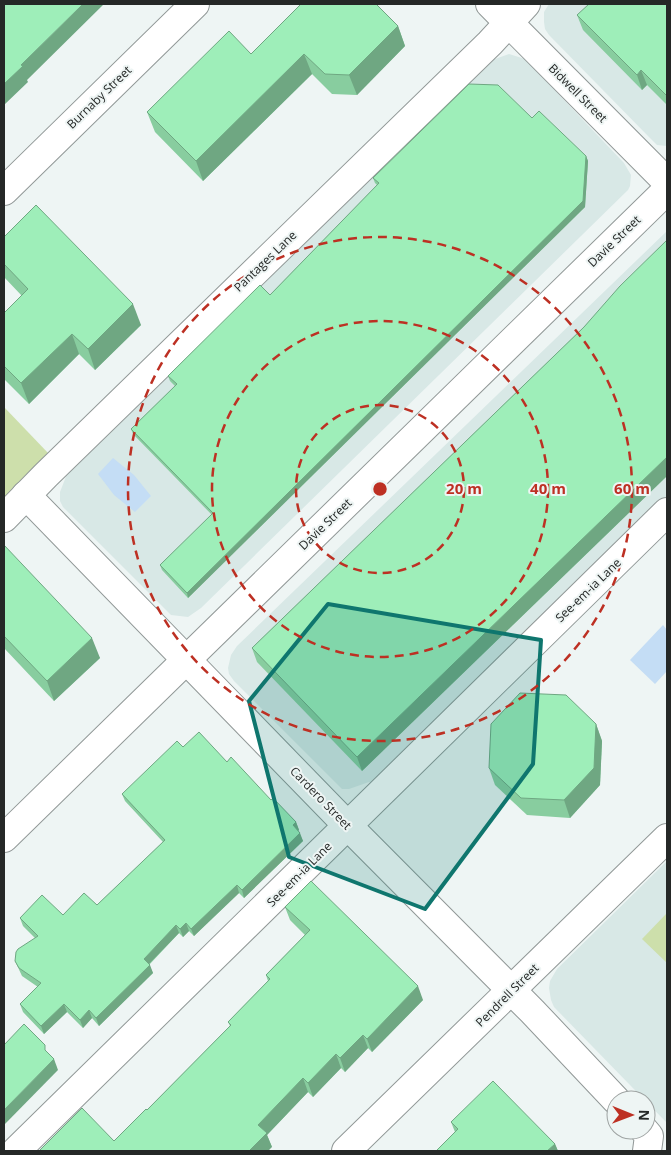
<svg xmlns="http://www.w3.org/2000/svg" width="671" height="1155" font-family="'Open Sans',sans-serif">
  <rect width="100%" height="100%" fill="#eef5f4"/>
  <g fill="#d8e8e6">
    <path d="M549,4H667V146L657,145L649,137L549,35L545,29L544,22V12Z"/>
    <path d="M484,48L495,59L509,54L525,59L624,163L631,175L630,186L628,190L201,608L188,617L171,615L63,507L60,501V492L67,474L58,464Z"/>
    <path d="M667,231V512L381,793L369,782L349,789H342L234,681L229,674L228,668L231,655L237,646Z"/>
    <path d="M667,861V1123L554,1007L551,1000L549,988L550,981L557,969Z"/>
  </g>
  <g fill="#cddfab">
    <path d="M4,407L49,454L4,498Z"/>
    <path d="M667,913V963L642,939Z"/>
  </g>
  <g fill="#c4ddf5">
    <path d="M113,458L134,475L151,496L135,512L114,495L98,474Z"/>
    <path d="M663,625L667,630V671L655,684L630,660Z"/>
  </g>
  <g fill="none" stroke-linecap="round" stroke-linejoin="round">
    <defs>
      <g id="minor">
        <path d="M490,4L667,182"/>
        <path d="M4,191L195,4"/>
        <path d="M26,495L348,826L532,1011L616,1100"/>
        <path d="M4,518L46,475L490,43L526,4"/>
        <path d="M644,1130L649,1136L647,1151"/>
        <path d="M16,1151L667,512"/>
        <path d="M346,1151L667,838"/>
      </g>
      <path id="major" d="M4,838L667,190"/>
    </defs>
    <use href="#minor" stroke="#919897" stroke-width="30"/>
    <use href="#major" stroke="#919897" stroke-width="30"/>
    <use href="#minor" stroke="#fff" stroke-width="28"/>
    <use href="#major" stroke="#fff" stroke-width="28"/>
  </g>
  <g fill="#88cd9f">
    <path d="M667,4V105L647,85L642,90L583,30L577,15Z"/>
    <path d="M398,26L405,46L357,95L332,94L312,74L203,181L155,132L147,112L251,54Z"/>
    <path d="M532,118L586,156L588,161L585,207L188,598L162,570L160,565L212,515L133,434L131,429L175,386L170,381L168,376L270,295L377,185L375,183L373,178Z"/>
    <path d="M4,237L141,325L95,370L79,354L29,404L4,379V313L22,296L4,277Z"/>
    <path d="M667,240V476L362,771L257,662L252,648L584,327Z"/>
    <path d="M4,545L100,658L54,701L4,648Z"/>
    <path d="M596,724L602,741L600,785L570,818L527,815L495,785L489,768Z"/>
    <path d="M183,747L227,762L296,822L299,830L298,831L303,841L244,898L239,893L194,936L189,931L183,937L179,933L149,965L153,973L99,1026L92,1018L83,1028L67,1012L44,1034L23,1012L20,1004L38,987L22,976L15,961L35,938L23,926L20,918L63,915L97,905L163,842L125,801L122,794Z"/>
    <path d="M285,907L423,1000L372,1052L368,1048L345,1072L341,1068L313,1097L308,1092L267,1135L272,1147L114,1141L147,1110L230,1026L228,1022L268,981L266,975L305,935L290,920Z"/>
    <path d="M451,1122L555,1144L558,1151H436L455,1132Z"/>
  </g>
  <g fill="#6fa782">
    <path d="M83,4H104L27,80L28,82L4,105V84L21,65Z"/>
    <path d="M398,26L405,46L357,95L349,75Z"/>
    <path d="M304,54L312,74L203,181L196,161Z"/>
    <path d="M641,70L647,85L642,90L637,75Z"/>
    <path d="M586,156L588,161L585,207L188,598L187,593Z"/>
    <path d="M133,304L141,325L95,370L88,349Z"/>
    <path d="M72,334L79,354L29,404L21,383Z"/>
    <path d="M667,457V476L362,771L357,757Z"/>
    <path d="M92,638L100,658L54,701L47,681Z"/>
    <path d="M596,724L602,741L600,785L570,818L564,800Z"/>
    <path d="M296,822L299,830L296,833L293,825Z"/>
    <path d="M300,833L303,841L244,898L242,890Z"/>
    <path d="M237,885L239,893L194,936L191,929Z"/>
    <path d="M186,923L189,931L183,937L180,929Z"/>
    <path d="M176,925L179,933L146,967L144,959Z"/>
    <path d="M150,965L153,973L99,1026L96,1018Z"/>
    <path d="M418,986L423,1000L372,1052L367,1039Z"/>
    <path d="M64,1004L67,1012L44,1034L41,1026Z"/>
    <path d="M89,1010L92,1018L83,1028L80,1020Z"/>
    <path d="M363,1035L368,1048L345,1072L340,1058Z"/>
    <path d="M336,1054L341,1068L313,1097L308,1083Z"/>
    <path d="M54,1059L58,1070L4,1125V1110Z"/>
    <path d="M303,1078L308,1092L267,1135L272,1147L268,1151H249L258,1125Z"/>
    <path d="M555,1144L558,1151H547Z"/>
  </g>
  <g fill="#9eeeb9" stroke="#6fa782">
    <path d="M4,4H83L21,65L23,66L4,84Z"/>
    <path d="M301,4H376L398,26L349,75L325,74L304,54L196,161L147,112L229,31L251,54Z"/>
    <path d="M589,4H667V96L641,70L637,75L577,15Z"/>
    <path d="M469,84L498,85L532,118L539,111L586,156L583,201L187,593L160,565L213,513L131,429L177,384L168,376L260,285L270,295L379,183L373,178Z"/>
    <path d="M36,205L133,304L88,349L72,334L21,383L4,366V313L28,289L4,264V237Z"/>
    <path d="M667,240V457L357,757L252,648L584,327L620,286Z"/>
    <path d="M4,545L92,638L47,681L4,636Z"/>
    <path d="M520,693L566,695L596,724L594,768L564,800L521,798L489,768L491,724Z"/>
    <path d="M199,732L227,762L231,757L271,800L273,798L296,822L293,825L300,833L242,890L237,885L191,929L186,923L180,929L176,925L144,959L150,965L96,1018L89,1010L80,1020L64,1004L41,1026L20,1004L41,983L19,968L15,961L16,952L18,949L38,936L20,918L42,895L63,915L84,893L97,905L165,840L122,794L177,741L183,747Z"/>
    <path d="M311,881L418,986L367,1039L363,1035L340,1058L336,1054L308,1083L303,1078L258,1125L267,1133L249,1151H39L82,1108L114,1141L146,1109L147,1110L231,1025L228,1022L270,979L266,975L310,930L285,907Z"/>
    <path d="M24,1024L45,1045V1050L54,1059L4,1110V1045Z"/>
    <path d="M493,1081L555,1144L547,1151H436L458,1129L451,1122Z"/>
  </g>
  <path fill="#0f766e" fill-opacity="0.2" stroke="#0f766e" stroke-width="4" stroke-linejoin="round" d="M328,604L541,640L533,764L425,909L289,857L249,701Z"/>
  <g fill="none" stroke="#bd3023" stroke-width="2.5" stroke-dasharray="9 6">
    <circle cx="380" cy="489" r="84"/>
    <circle cx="380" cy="489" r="168"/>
    <circle cx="380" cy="489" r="252"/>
  </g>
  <g text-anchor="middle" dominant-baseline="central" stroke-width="4" stroke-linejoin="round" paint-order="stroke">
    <g font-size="12" fill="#252827" stroke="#eef5f4">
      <text transform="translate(578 93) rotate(45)">Bidwell Street</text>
      <text transform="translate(99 97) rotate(-44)">Burnaby Street</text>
      <text transform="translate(614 241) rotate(-44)">Davie Street</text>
      <text transform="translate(265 261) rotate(-44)">Pantages Lane</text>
      <text transform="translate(325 524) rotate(-44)">Davie Street</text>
      <text transform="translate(588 590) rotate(-44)">See-em-ia Lane</text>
      <text transform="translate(321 798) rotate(46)">Cardero Street</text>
      <text transform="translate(299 874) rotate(-45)">See-em-ia Lane</text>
      <text transform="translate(507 995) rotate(-45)">Pendrell Street</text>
    </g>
  </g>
  <circle cx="380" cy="489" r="8" fill="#bd3023" stroke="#eef5f4" stroke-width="2.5"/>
  <g font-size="15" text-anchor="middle" font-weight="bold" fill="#bd3023" stroke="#eef5f4" stroke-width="4" stroke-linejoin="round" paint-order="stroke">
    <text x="464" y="494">20 m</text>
    <text x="548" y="494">40 m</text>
    <text x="632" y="494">60 m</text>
  </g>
  <rect width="671" height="1155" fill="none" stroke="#252827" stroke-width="10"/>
  <g transform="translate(631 1115) rotate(91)"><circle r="24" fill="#eef5f4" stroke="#9ea3a2"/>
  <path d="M0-4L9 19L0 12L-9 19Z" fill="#bd3023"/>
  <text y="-8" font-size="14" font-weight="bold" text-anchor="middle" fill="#252827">N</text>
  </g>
</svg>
